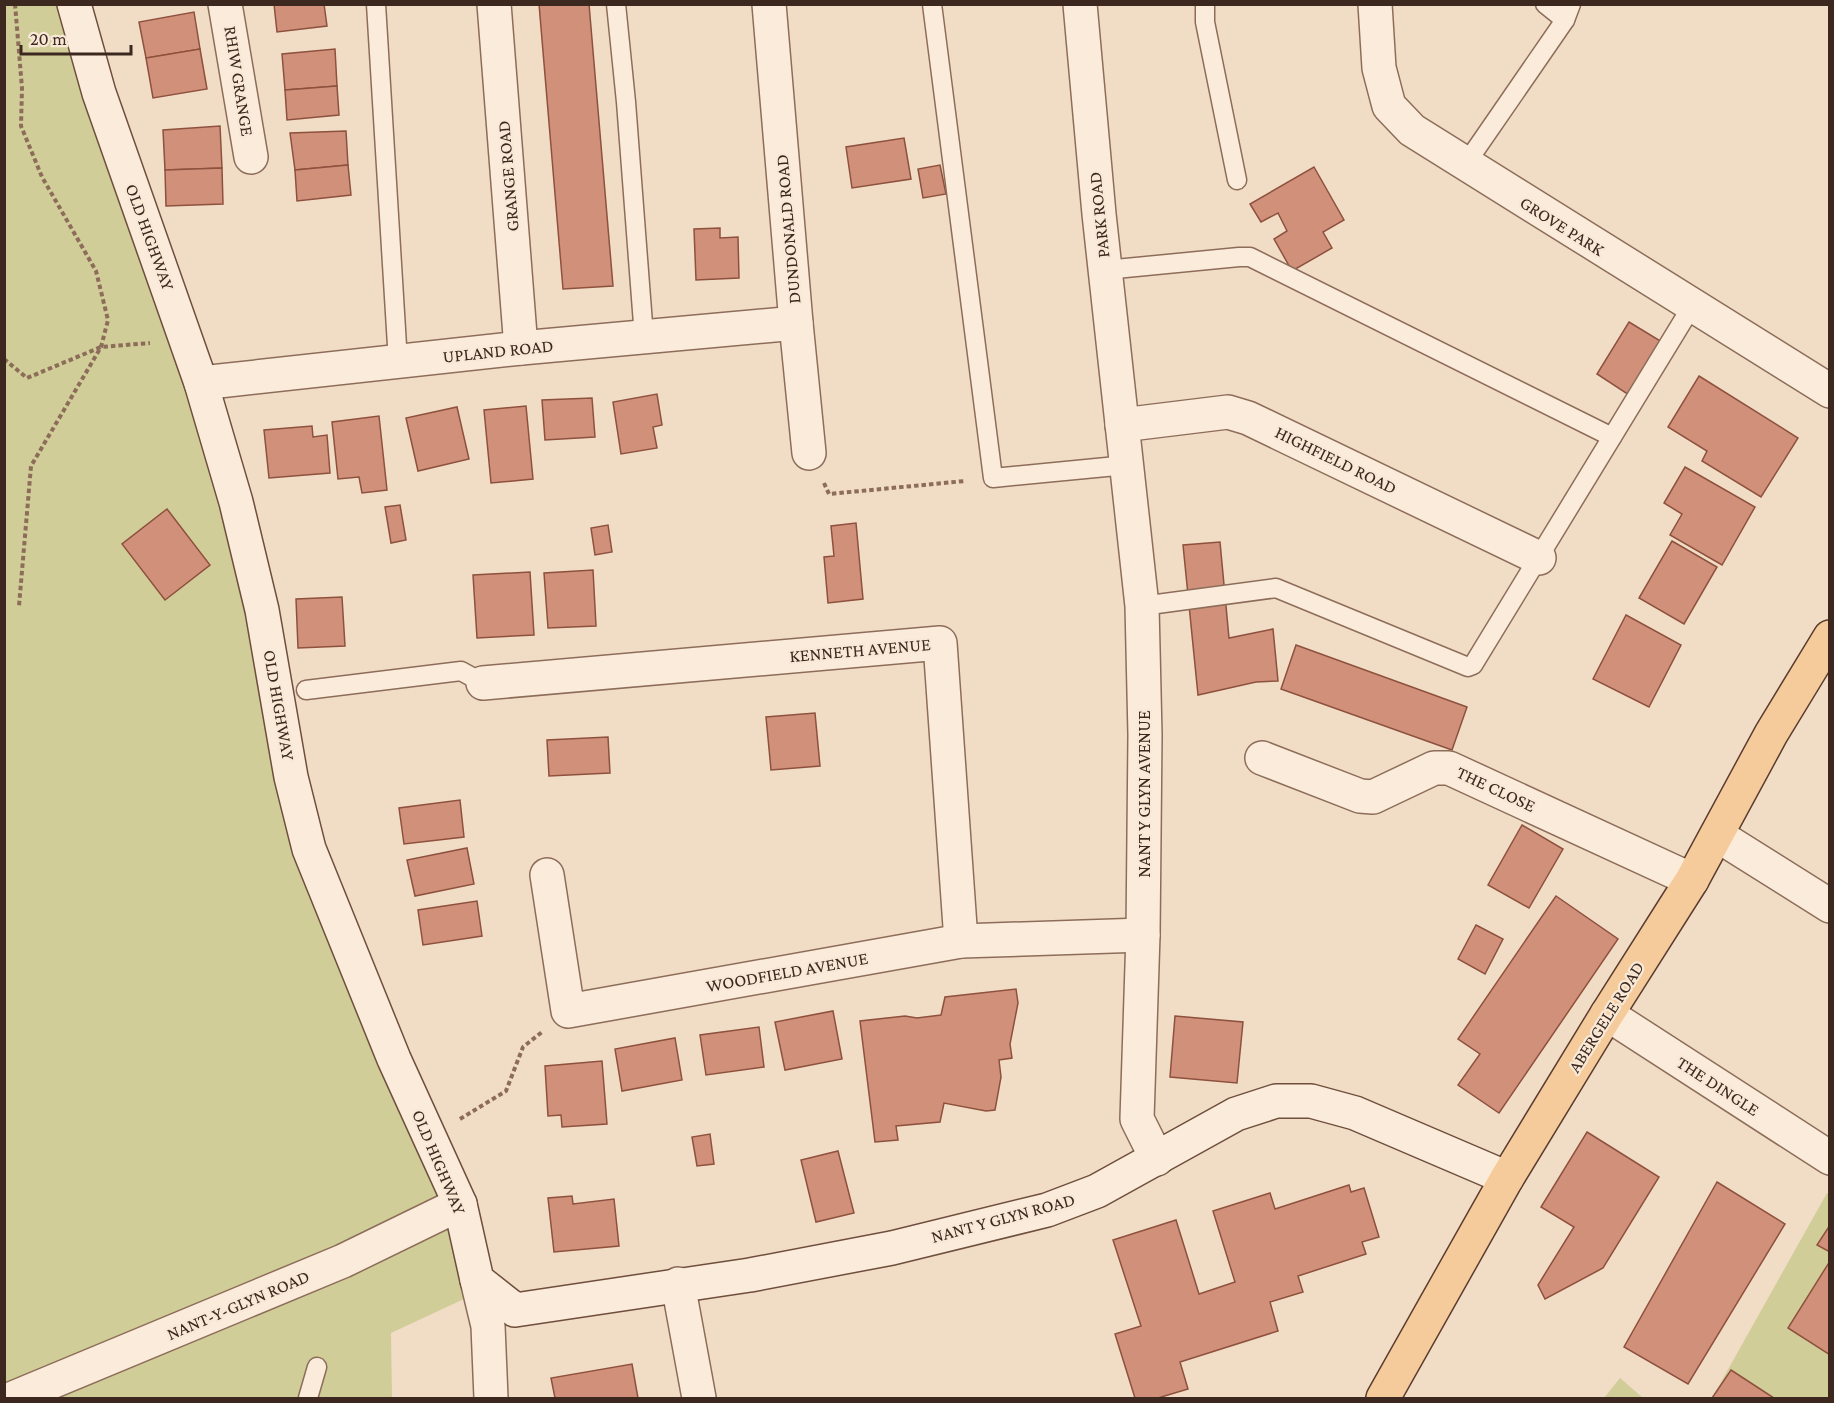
<svg xmlns="http://www.w3.org/2000/svg" width="1834" height="1403" font-family="'Crimson Pro',serif">
  <rect width="100%" height="100%" fill="#f1ddc6"/>
  <g fill="#d0cd98">
    <path d="M74,4L186,340L290,770L479,1292L391,1333L392,1398H5V5Z"/>
    <path d="M1827,1193L1830,1195L1829,1398H1712Z"/>
    <path d="M1620,1378L1643,1398H1604Z"/>
  </g>
  <g fill="#d19079" stroke="#8e513e" stroke-width="1.5">
    <path d="M274,4H324L327,26L277,32Z"/>
    <path d="M539,4H589L613,286L563,289Z"/>
    <path d="M194,12L200,49L146,58L139,22Z"/>
    <path d="M200,49L207,89L153,98L146,58Z"/>
    <path d="M335,49L337,86L285,90L282,54Z"/>
    <path d="M337,86L339,115L287,120L285,90Z"/>
    <path d="M220,126L222,168L165,170L163,130Z"/>
    <path d="M346,131L348,165L295,170L290,133Z"/>
    <path d="M904,138L911,179L852,188L846,147Z"/>
    <path d="M348,165L351,195L297,201L295,170Z"/>
    <path d="M940,165L946,194L923,198L918,169Z"/>
    <path d="M1314,167L1344,220L1323,232L1332,248L1292,271L1274,239L1287,231L1278,213L1261,222L1250,204Z"/>
    <path d="M222,168L223,204L166,206L165,170Z"/>
    <path d="M720,228V238L738,237L739,278L696,280L694,229Z"/>
    <path d="M1629,322L1662,342L1629,395L1597,374Z"/>
    <path d="M1699,376L1798,438L1761,497L1702,461L1707,451L1668,427Z"/>
    <path d="M657,394L662,425L653,427L657,448L621,454L613,402Z"/>
    <path d="M592,398L595,437L545,440L542,400Z"/>
    <path d="M526,406L533,479L491,483L484,410Z"/>
    <path d="M457,407L469,459L418,471L406,418Z"/>
    <path d="M379,416L387,490L362,493L359,477L338,479L332,422Z"/>
    <path d="M312,426L313,437L327,435L330,473L269,478L264,430Z"/>
    <path d="M1685,467L1755,507L1722,565L1670,535L1682,514L1664,503Z"/>
    <path d="M400,505L406,540L391,543L385,507Z"/>
    <path d="M167,509L210,565L165,600L122,544Z"/>
    <path d="M856,523L863,599L828,603L824,557L834,556L831,526Z"/>
    <path d="M608,525L612,552L595,555L591,528Z"/>
    <path d="M1672,541L1717,567L1684,624L1639,598Z"/>
    <path d="M1220,542L1229,638L1273,629L1278,681L1256,682L1198,695L1183,545Z"/>
    <path d="M593,570L596,626L548,628L544,573Z"/>
    <path d="M530,572L534,635L477,638L473,575Z"/>
    <path d="M342,597L345,646L298,648L296,599Z"/>
    <path d="M1626,615L1681,645L1649,707L1593,679Z"/>
    <path d="M1296,645L1467,707L1452,750L1281,689Z"/>
    <path d="M815,713L820,766L771,770L766,717Z"/>
    <path d="M608,737L610,773L549,776L547,740Z"/>
    <path d="M460,800L464,837L404,844L399,808Z"/>
    <path d="M1522,825L1563,849L1529,908L1488,885Z"/>
    <path d="M467,848L474,884L415,896L407,860Z"/>
    <path d="M1556,896L1618,939L1499,1113L1458,1085L1480,1054L1458,1039Z"/>
    <path d="M477,901L482,936L423,945L418,910Z"/>
    <path d="M1476,925L1503,939L1485,974L1458,959Z"/>
    <path d="M1016,989L1018,1003L1010,1044L1012,1058L999,1060L1001,1077L995,1110L986,1111L944,1103L940,1122L896,1126L898,1140L875,1142L860,1021L905,1016L917,1018L941,1015L945,997Z"/>
    <path d="M833,1011L842,1059L785,1070L775,1022Z"/>
    <path d="M1175,1016L1243,1022L1237,1083L1170,1077Z"/>
    <path d="M759,1027L764,1067L706,1075L700,1035Z"/>
    <path d="M675,1038L682,1080L622,1091L615,1049Z"/>
    <path d="M602,1061L607,1124L562,1127L561,1115L548,1116L545,1066Z"/>
    <path d="M1587,1132L1659,1177L1603,1268L1545,1299L1538,1285L1574,1227L1541,1207Z"/>
    <path d="M710,1134L714,1164L697,1166L692,1137Z"/>
    <path d="M838,1151L854,1213L816,1222L801,1160Z"/>
    <path d="M1717,1182L1785,1224L1688,1384L1624,1347Z"/>
    <path d="M1349,1185L1351,1192L1364,1188L1379,1237L1362,1242L1366,1254L1298,1276L1303,1292L1270,1302L1278,1331L1180,1362L1188,1389L1158,1398H1135L1115,1334L1141,1326L1113,1240L1176,1220L1199,1294L1235,1282L1213,1211L1270,1193L1275,1209Z"/>
    <path d="M572,1196L573,1204L614,1199L619,1246L554,1252L548,1198Z"/>
    <path d="M1830,1225V1252L1817,1245Z"/>
    <path d="M1830,1261V1355L1788,1328Z"/>
    <path d="M632,1364L638,1398H555L551,1378Z"/>
    <path d="M1731,1370L1774,1398H1712Z"/>
  </g>
  <g fill="none" stroke-linecap="round" stroke-linejoin="round">
    <defs>
      <g id="lane">
        <path d="M376,4L398,362"/>
        <path d="M616,4L626,102L644,337"/>
        <path d="M932,4L993,478L1127,465"/>
        <path d="M1205,4V22L1237,180"/>
        <path d="M1545,4L1565,20"/>
        <path d="M1465,165L1565,20L1571,4"/>
        <path d="M1105,270L1239,257H1250L1612,437"/>
        <path d="M1142,606L1276,588L1468,667L1473,665L1692,306"/>
        <path d="M306,690L461,671L483,683"/>
        <path d="M308,1398L317,1367"/>
      </g>
      <g id="street">
        <path d="M225,4L251,157"/>
        <path d="M494,4L521,348"/>
        <path d="M769,4L796,323L809,453"/>
        <path d="M1080,4L1099,214L1142,606L1145,735L1143,935L1137,1119L1157,1159"/>
        <path d="M1375,4L1379,68L1389,106L1412,130L1830,391"/>
        <path d="M201,383L521,348L796,323"/>
        <path d="M1122,425L1228,412L1248,418L1539,558"/>
        <path d="M483,683L940,643L961,941"/>
        <path d="M1262,758L1360,796L1373,797L1434,768H1449L1692,880"/>
        <path d="M1717,835L1830,906"/>
        <path d="M547,875L568,1011L961,941L1143,935"/>
        <path d="M1607,1014L1830,1158"/>
        <path d="M477,1280L488,1326L491,1398"/>
        <path d="M678,1284L699,1398"/>
        <path d="M13,1398L343,1261L460,1204"/>
      </g>
      <path id="secondary" d="M74,4L99,93L201,383L236,502L262,610L291,777L309,849L394,1059L460,1204L477,1280L515,1310L750,1275L892,1248L1047,1210L1097,1191L1236,1114L1276,1101H1311L1355,1113L1507,1178"/>
      <path id="primary" d="M1383,1398L1507,1178L1607,1014L1692,880L1771,734L1830,637"/>
    </defs>
    <use href="#lane" stroke="#8d6d5a" stroke-width="21"/>
    <use href="#street" stroke="#8d6d5a" stroke-width="36"/>
    <use href="#secondary" stroke="#6f4e3d" stroke-width="36"/>
    <use href="#primary" stroke="#5b3c2e" stroke-width="36"/>
    <g stroke="#8d6d5a" stroke-width="4" stroke-dasharray="4.5 3" stroke-linecap="butt">
      <path d="M15,4L22,88L21,126L42,177L96,271L108,320L101,347L31,466L19,606"/>
      <path d="M4,359L27,378L101,347L150,343"/>
      <path d="M824,483L829,494L965,481"/>
      <path d="M460,1119L506,1091L523,1047L542,1032"/>
    </g>
    <use href="#lane" stroke="#fbebda" stroke-width="18"/>
    <use href="#street" stroke="#fbebda" stroke-width="33"/>
    <use href="#secondary" stroke="#fbebda" stroke-width="33"/>
    <use href="#primary" stroke="#f5cb9c" stroke-width="33"/>
  </g>
  <g text-anchor="middle" dominant-baseline="central" stroke-width="4.5" stroke-linejoin="round" paint-order="stroke">
    <g font-size="18" fill="#3d281f" stroke="#f8e8d6">
      <text transform="translate(239 81) rotate(81)">RHIW GRANGE</text>
      <text transform="translate(508 176) rotate(-95)">GRANGE ROAD</text>
      <text transform="translate(1099 215) rotate(-96)">PARK ROAD</text>
      <text transform="translate(1562 226) rotate(32)">GROVE PARK</text>
      <text transform="translate(788 229) rotate(-95)">DUNDONALD ROAD</text>
      <text transform="translate(150 237) rotate(70)">OLD HIGHWAY</text>
      <text transform="translate(498 351) rotate(-6)">UPLAND ROAD</text>
      <text transform="translate(1336 460) rotate(26)">HIGHFIELD ROAD</text>
      <text transform="translate(860 650) rotate(-5)">KENNETH AVENUE</text>
      <text transform="translate(279 705) rotate(80)">OLD HIGHWAY</text>
      <text transform="translate(1496 789) rotate(25)">THE CLOSE</text>
      <text transform="translate(1144 794) rotate(-90)">NANT Y GLYN AVENUE</text>
      <text transform="translate(787 972) rotate(-10)">WOODFIELD AVENUE</text>
      <text transform="translate(1606 1017) rotate(-58)">ABERGELE ROAD</text>
      <text transform="translate(1718 1086) rotate(33)">THE DINGLE</text>
      <text transform="translate(439 1162) rotate(67)">OLD HIGHWAY</text>
      <text transform="translate(1003 1218) rotate(-15)">NANT Y GLYN ROAD</text>
      <text transform="translate(238 1305) rotate(-23)">NANT-Y-GLYN ROAD</text>
    </g>
  </g>
  <rect width="1834" height="1403" fill="none" stroke="#3d281f" stroke-width="12"/>
  <path d="M21 45v9h110v-9" fill="none" stroke="#3d281f" stroke-width="3"/>
  <text x="30" y="45" font-size="18" fill="#3d281f" stroke="#f8e8d6" stroke-width="4.5" paint-order="stroke">20 m</text>
</svg>
